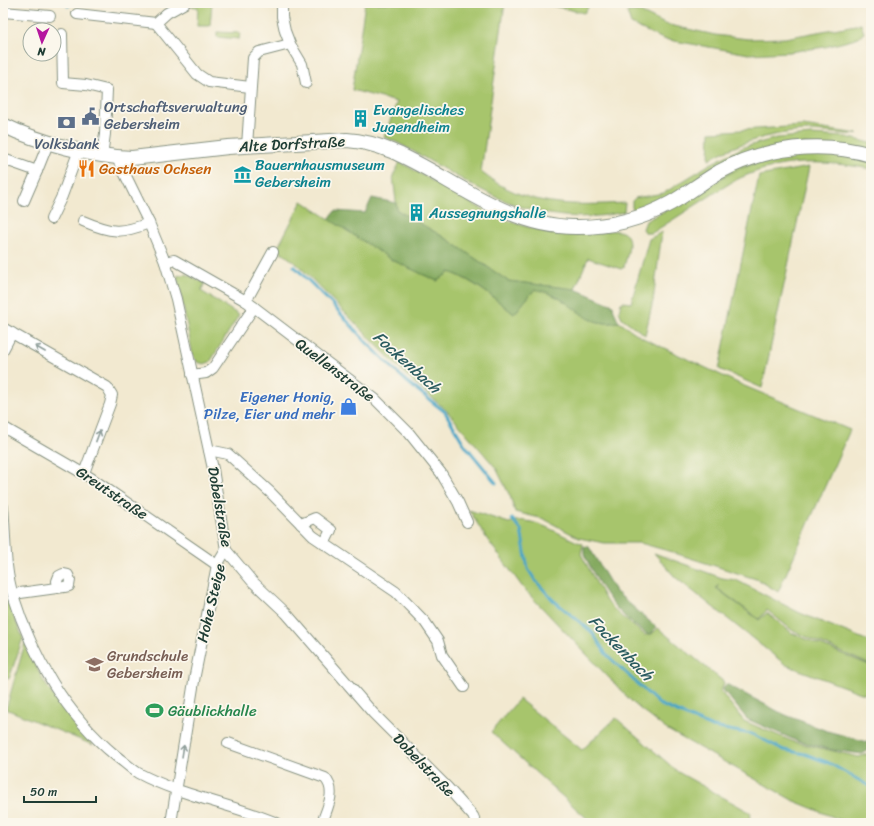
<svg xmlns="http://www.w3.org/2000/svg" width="874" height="826" font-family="Sriracha,sans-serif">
  <rect width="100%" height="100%" fill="#fbf7ec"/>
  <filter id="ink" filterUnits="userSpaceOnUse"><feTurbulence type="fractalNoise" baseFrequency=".025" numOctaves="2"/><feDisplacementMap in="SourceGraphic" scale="8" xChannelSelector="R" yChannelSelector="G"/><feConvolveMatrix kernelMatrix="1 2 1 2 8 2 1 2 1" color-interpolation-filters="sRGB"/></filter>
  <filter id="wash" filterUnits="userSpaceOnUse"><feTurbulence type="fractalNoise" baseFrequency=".012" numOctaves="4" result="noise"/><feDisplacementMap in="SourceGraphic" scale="16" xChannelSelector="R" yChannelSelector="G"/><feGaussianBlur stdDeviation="0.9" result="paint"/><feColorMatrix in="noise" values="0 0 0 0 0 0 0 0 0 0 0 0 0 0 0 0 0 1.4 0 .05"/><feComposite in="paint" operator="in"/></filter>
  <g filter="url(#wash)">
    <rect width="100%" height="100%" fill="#f2e9d0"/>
    <g fill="#a7c56c" stroke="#638150">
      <path d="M186,3H212L210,26H197L198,7L187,6Z"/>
      <path d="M365,3H505L481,172C525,207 571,206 625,203L624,212C531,232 476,185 398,143L384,137L397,102L352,90Z"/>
      <path d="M540,3H587L588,8L584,13Z"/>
      <path d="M638,11L665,24L715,35L748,39L785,38L861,24L864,33L856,39L825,47L789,52L749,54L663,39L631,24L627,12Z"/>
      <path d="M217,32L240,33L239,39L217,37Z"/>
      <path d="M803,126L858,134C854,136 819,131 810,131C773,132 741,142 709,159L710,132Z"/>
      <path d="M811,135L846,137L871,143V152L801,144L636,212L632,208V201L635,198L664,193L710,164L744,147L777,138Z"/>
      <path d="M802,153L844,155L871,161V169C822,160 778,158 732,182L652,233H646L643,229L646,221L736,170L771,158Z"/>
      <path d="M400,162C448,189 496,224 551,232C562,234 574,235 585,234C596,234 614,227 624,233C634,239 626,258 624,267L621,269L588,258L575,289L508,281L447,239L397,210L393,176Z"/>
      <path d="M809,167L762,388L719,369L759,176Z"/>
      <path d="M302,201L392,260L437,281L450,272C475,282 494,298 514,314L535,289C540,291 547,292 553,295C579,307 586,328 619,322L643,338L742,385L850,430L778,592L759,580L665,550L640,543H604L579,538L544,519L515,512L510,496L496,468L447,411L408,377L297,264L277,249Z"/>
      <path d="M662,232L653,301L645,335L622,318L619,311L621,303L623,302L631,303L649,239Z"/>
      <path d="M186,274L205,283L201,291L239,315L210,362L204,364L197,362L193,356L177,276Z"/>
      <path d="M469,510L509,523C531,513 562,537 583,544L581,554L606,601L622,617L645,635L652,634L658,628L724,682L721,692L744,721L794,742L859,757L871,753V823H848L794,801L666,729L635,705L524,589L487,539Z"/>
      <path d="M654,553L722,578L736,580L800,613L871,642V665L793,631L767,610L759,619L717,588L718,585L716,588L759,620L767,613L792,633L871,666V694L861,693L786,665L675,577Z"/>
      <path d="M3,591L23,638L9,679L3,677Z"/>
      <path d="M25,643L43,680L56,700L93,745L6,709Z"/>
      <path d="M519,699L582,750L616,718L678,772L751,813L749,823H592L491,732Z"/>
    </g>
    <g fill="#85aa60" stroke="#52744a">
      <path d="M372,198L396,203L397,210L447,239L508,281L575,289L613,305L614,311L619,322C586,328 579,307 553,295C547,292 541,291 535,289L514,314C494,298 475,281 450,272L437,281L392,260L329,219L335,211L365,213Z"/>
      <path d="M584,546L589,547L615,591L656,627L652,633L647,634C613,612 601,589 584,554Z"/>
      <path d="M726,684L783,714L827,731L868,742L871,749L862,754L833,750L797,741L747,719L723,690Z"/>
    </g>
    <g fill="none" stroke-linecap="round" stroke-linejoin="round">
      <g stroke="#48a6c7" stroke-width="3">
        <path d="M68,6V3"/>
        <path d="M294,266L332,304L366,342L406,381L445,412L464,444L496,483"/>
        <path d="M512,519L521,530L528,569L535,580L553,600L592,632L606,654L659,704L712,727L752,734L784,750L805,754L829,763L871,787"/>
      </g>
    </g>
  </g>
  <g filter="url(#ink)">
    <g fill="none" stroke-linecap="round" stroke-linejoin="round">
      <defs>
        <g id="street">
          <path d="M282,3V17L285,31L290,44L302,64L306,83"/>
          <path d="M3,12L50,16"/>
          <path d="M77,14L156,23L167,13L185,3"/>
          <path d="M156,23L197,74L209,82L250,87"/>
          <path d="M62,34L63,83L86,85L107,90L105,134L102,156"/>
          <path d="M247,146L253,58L259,52L290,44"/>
          <path d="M117,158L149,223L165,262L176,299L213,469L226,550L252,581L286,613L373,713L448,788L473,816L476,823"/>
          <path d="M3,159L37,171L49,141"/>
          <path d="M24,201L37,171"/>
          <path d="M51,219L62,196L79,150"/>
          <path d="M83,221C111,233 121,234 149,223"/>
          <path d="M165,262L174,260L246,301L375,399L409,433L441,473L458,502L467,522"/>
          <path d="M246,301L273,252"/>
          <path d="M3,328L107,387L112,395L110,404L84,473"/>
          <path d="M3,350L12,333"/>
          <path d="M192,375L206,373L213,368L254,307"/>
          <path d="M3,427L91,478L217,565"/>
          <path d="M209,450L228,454L270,492L313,536L396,592L425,622L438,641L442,655L464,687"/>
          <path d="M3,507C6,536 4,567 13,595C32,656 66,715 116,756C123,761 130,768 138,773C181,796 232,804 277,823"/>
          <path d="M301,524L315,518L331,530L324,544"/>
          <path d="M13,594L64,587L69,586L70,580L68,575L63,574L59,576L57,581L58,588"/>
          <path d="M228,743L325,778C337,791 327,808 322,823"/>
          <path d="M171,823L195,675L217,565L226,550"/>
        </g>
        <path id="secondary" d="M3,125C37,142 94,157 132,158L228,147L347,140C379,142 406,157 433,172C478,198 524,228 578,227C611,227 642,219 671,203C687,194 702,182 719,172C765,147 821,140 871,155"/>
      </defs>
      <use href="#street" stroke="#889382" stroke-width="12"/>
      <use href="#secondary" stroke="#889382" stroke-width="16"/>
      <use href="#street" stroke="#fff" stroke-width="10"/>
      <use href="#secondary" stroke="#fff" stroke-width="14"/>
    </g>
    <defs><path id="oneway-shaft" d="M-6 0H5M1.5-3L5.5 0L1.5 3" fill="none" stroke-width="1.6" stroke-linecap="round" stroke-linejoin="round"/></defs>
    <g stroke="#8f9e9a">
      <use href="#oneway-shaft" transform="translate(40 349) rotate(-150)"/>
      <use href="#oneway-shaft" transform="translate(98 436) rotate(-69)"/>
      <use href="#oneway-shaft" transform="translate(183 751) rotate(-81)"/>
    </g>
  </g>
  <defs>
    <symbol id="civic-bare" viewBox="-9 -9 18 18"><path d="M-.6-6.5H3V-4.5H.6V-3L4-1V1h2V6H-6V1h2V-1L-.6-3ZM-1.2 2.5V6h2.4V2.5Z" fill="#5c6f8a" stroke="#fbf7ec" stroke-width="2.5" paint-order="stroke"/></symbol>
    <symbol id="building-bare" viewBox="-9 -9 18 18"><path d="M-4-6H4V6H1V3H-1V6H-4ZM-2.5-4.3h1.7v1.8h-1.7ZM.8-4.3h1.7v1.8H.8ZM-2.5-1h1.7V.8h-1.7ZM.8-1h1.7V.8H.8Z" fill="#0f9aa8" stroke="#fbf7ec" stroke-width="2.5" paint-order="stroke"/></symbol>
    <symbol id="bank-bare" viewBox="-9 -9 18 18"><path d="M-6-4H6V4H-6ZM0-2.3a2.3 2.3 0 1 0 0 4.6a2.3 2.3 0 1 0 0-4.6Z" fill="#5c6f8a" stroke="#fbf7ec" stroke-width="2.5" paint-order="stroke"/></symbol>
    <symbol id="restaurant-bare" viewBox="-9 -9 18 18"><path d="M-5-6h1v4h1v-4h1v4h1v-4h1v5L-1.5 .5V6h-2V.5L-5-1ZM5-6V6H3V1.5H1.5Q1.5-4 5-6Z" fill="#e8710a" stroke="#fbf7ec" stroke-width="2.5" paint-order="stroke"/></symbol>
    <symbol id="museum-bare" viewBox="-9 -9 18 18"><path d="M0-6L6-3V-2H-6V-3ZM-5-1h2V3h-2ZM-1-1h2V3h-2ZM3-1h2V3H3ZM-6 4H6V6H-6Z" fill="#0f9aa8" stroke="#fbf7ec" stroke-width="2.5" paint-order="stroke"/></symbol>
    <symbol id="shop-bare" viewBox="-9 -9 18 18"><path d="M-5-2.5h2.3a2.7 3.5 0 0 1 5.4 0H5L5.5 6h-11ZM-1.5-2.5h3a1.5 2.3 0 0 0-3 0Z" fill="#3f7fe0" stroke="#fbf7ec" stroke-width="2.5" paint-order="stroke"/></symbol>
    <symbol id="school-bare" viewBox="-9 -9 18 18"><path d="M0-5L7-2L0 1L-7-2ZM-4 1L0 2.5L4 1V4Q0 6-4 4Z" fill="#8d6e63" stroke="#fbf7ec" stroke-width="2.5" paint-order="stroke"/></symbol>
    <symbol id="stadium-bare" viewBox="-9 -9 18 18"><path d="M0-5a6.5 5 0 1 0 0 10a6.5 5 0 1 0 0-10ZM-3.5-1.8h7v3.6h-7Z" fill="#2e9e5b" stroke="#fbf7ec" stroke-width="2.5" paint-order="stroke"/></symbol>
  </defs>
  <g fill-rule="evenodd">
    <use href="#civic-bare" x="78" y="104" width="25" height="25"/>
    <use href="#building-bare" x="348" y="106" width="25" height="25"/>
    <use href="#bank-bare" x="54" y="110" width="25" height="25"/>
    <use href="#restaurant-bare" x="74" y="156" width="25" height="25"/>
    <use href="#museum-bare" x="230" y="162" width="25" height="25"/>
    <use href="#building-bare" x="404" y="200" width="25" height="25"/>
    <use href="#shop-bare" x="336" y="394" width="25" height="25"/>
    <use href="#school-bare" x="82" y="652" width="25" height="25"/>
    <use href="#stadium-bare" x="142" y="698" width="25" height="25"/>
  </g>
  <g text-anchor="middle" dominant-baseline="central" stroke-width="3.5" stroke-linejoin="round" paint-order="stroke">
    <g font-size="15" fill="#4e5e75" stroke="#fbf7ec" text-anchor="start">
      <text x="104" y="107">Ortschaftsverwaltung<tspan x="104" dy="17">Gebersheim</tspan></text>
      <text x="67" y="144" text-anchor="middle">Volksbank</text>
    </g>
    <g font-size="15" fill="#0d838f" stroke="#fbf7ec" text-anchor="start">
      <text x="373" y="110">Evangelisches<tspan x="373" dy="17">Jugendheim</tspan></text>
      <text x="255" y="165">Bauernhausmuseum<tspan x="255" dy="17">Gebersheim</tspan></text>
      <text x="429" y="213">Aussegnungshalle</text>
    </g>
    <g font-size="15" fill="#1f3d34" stroke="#fbf7ec">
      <text transform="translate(292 144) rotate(-3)">Alte Dorfstraße</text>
      <text transform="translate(335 370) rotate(37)">Quellenstraße</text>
      <text transform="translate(112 493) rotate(34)">Greutstraße</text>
      <text transform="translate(220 507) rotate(80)">Dobelstraße</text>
      <text transform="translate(211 603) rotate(-77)">Hohe Steige</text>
      <text transform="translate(424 765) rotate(46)">Dobelstraße</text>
    </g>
    <g font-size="15" fill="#c56008" stroke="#fbf7ec" text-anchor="start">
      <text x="99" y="169">Gasthaus Ochsen</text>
    </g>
    <g font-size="15" fill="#366cbe" stroke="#fbf7ec" text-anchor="end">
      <text x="335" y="397">Eigener Honig,<tspan x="335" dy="17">Pilze, Eier und mehr</tspan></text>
    </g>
    <g font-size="15" fill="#785e54" stroke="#fbf7ec" text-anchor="start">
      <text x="107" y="656">Grundschule<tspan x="107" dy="17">Gebersheim</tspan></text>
    </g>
    <g font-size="15" fill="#27864d" stroke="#fbf7ec" text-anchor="start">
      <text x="168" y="711">Gäublickhalle</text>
    </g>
    <g font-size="16" font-style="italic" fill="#2b5c60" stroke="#fbf7ec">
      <text transform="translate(407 362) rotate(42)">Fockenbach</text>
      <text transform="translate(621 648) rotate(46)">Fockenbach</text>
    </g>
  </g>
  <rect width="874" height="826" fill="none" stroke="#fbf7ec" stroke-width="16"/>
  <g transform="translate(42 42) rotate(183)"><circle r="19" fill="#fbf7ec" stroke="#a3ada2"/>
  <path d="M0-3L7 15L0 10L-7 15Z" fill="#b5179e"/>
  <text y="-6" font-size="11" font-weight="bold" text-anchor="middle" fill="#1f3d34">N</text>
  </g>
  <path d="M24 796v6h72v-6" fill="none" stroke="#1f3d34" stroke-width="2"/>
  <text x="30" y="796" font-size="12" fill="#1f3d34" stroke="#fbf7ec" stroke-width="3" paint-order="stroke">50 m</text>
</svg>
